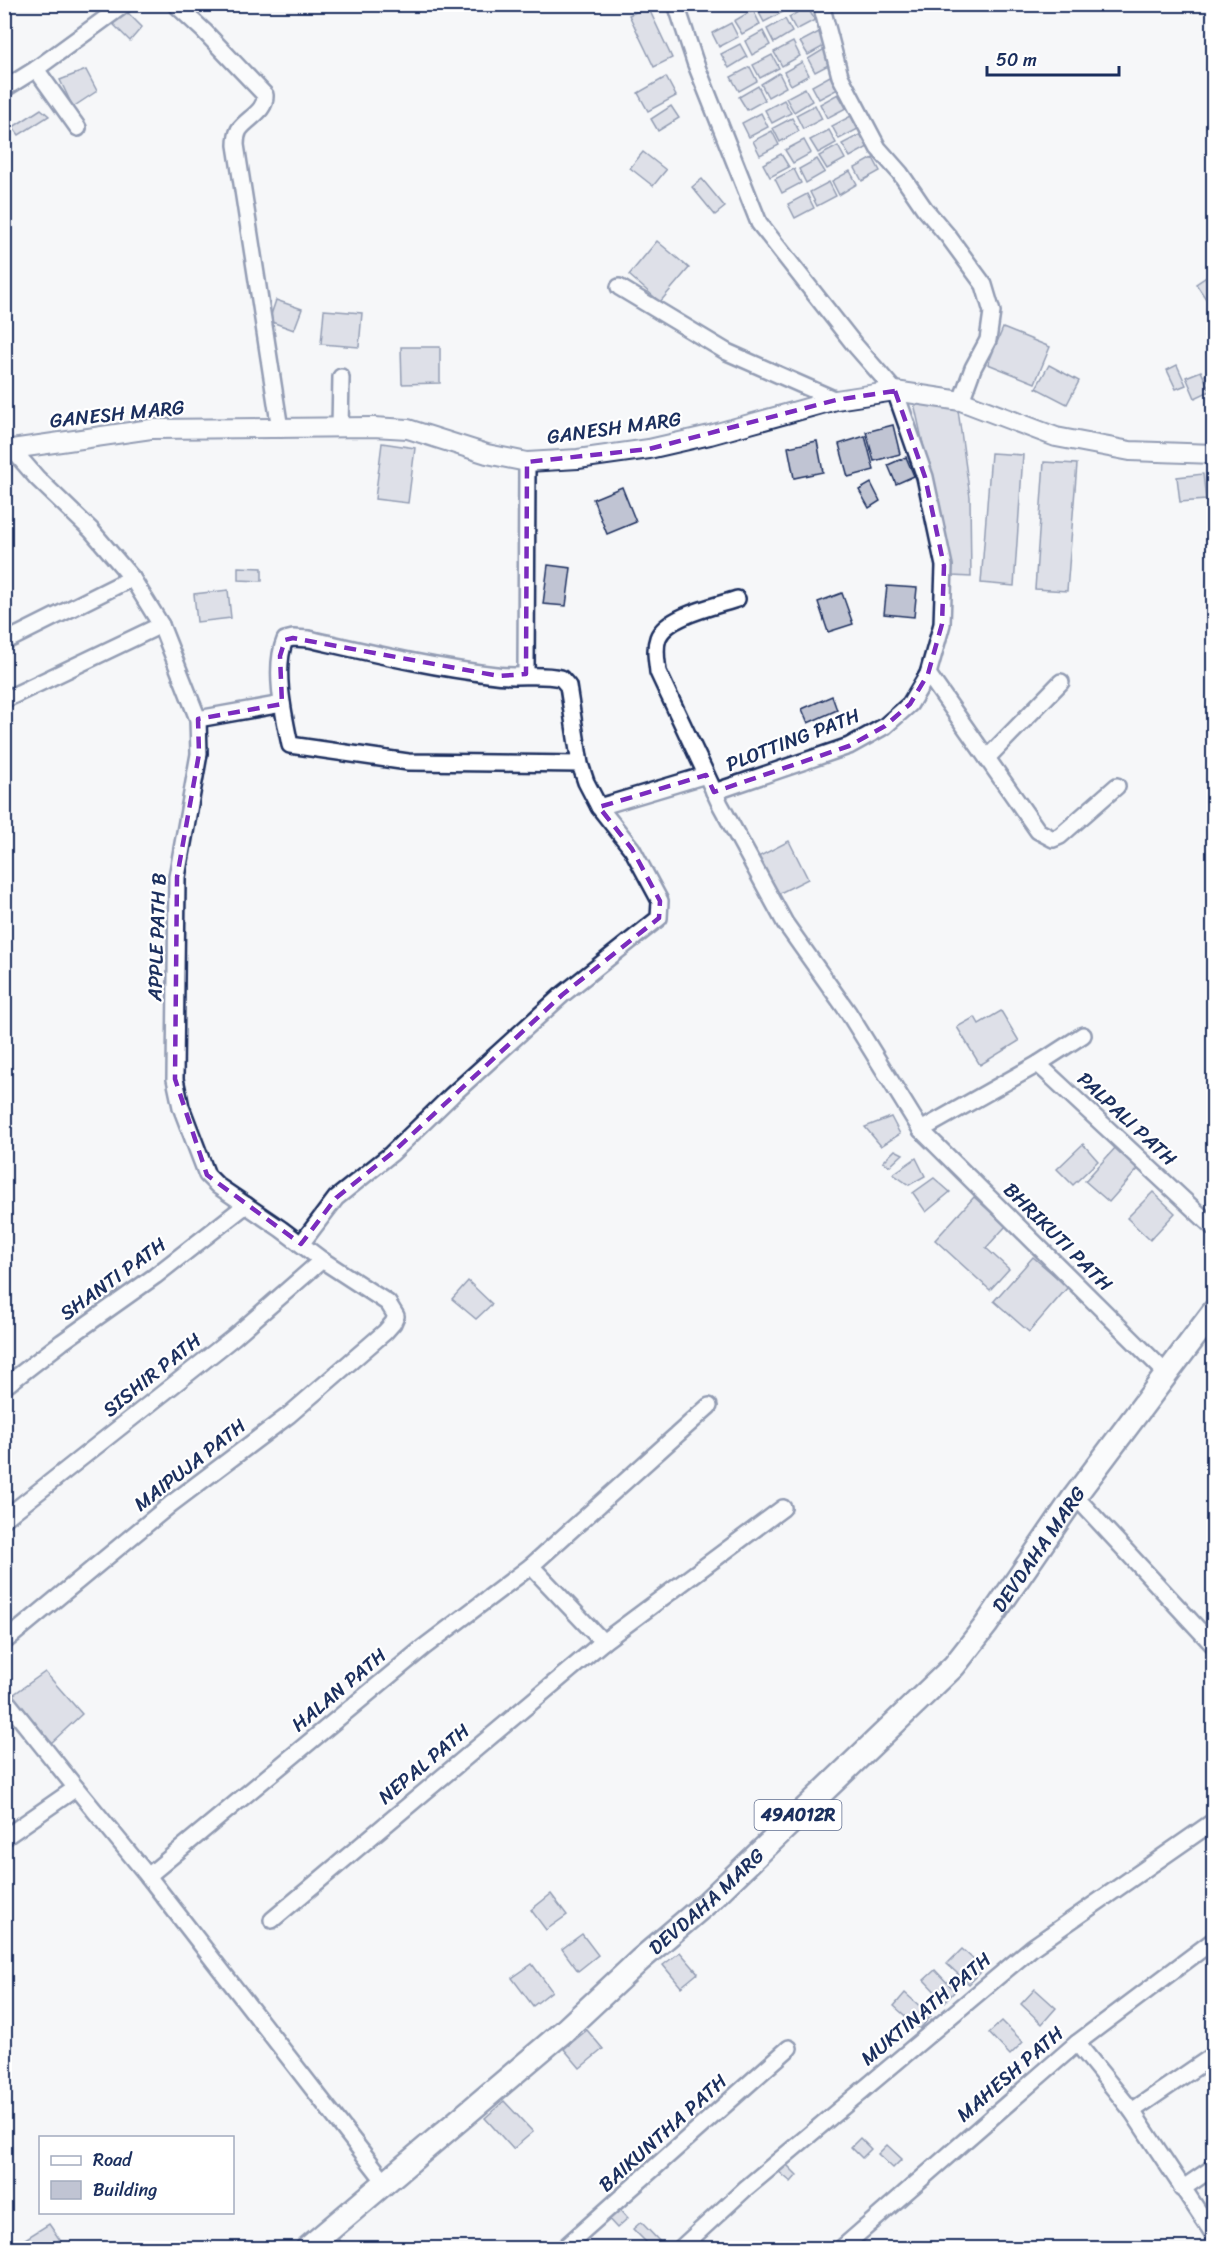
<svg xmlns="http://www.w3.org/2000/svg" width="1218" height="2253" font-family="Sriracha,sans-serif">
  <rect width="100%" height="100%" fill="#f6f7f9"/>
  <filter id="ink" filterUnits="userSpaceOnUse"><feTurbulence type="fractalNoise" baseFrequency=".0167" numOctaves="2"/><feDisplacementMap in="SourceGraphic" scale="12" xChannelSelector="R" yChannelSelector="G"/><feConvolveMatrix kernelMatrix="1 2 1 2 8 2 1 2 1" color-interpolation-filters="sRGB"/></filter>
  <g filter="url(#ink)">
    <g fill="#c0c4d3" stroke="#1b2f5e" stroke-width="1.5">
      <path d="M765,4H779L783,12L764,22L757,9Z"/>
      <path d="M648,7L672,58L654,67L629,15Z"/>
      <path d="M807,7L815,20L796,30L789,17Z"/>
      <path d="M753,10L760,24L742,34L734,21Z"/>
      <path d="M127,12L142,27L130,41L110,21Z"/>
      <path d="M785,19L792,32L774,43L767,29Z"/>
      <path d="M731,23L738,37L719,47L712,33Z"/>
      <path d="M763,31L770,45L752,55L745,41Z"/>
      <path d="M819,32L826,45L808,55L800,42Z"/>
      <path d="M793,42L800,56L782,66L774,52Z"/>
      <path d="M740,44L747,57L729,68L721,54Z"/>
      <path d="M826,48L834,62L815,72L808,59Z"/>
      <path d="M772,55L779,68L760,78L753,65Z"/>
      <path d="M802,62L809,75L791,85L784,72Z"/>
      <path d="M750,67L757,81L739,91L731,77Z"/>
      <path d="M86,70L97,91L73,107L60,80Z"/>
      <path d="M779,73L786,87L768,97L761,84Z"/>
      <path d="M830,76L838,89L819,99L812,86Z"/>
      <path d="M666,77L676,96L648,111L638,93Z"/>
      <path d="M758,86L765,100L747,110L739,97Z"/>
      <path d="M805,88L812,101L794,112L786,98Z"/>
      <path d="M838,94L846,108L827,118L820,104Z"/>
      <path d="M784,100L791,113L772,123L765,110Z"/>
      <path d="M815,105L822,119L803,129L796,115Z"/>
      <path d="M671,106L679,118L658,131L651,119Z"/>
      <path d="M41,109L49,116L19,135L13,127Z"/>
      <path d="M761,113L768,127L749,137L742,123Z"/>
      <path d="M851,116L858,129L839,139L832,126Z"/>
      <path d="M792,118L799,131L780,142L773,128Z"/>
      <path d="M829,130L836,143L818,153L810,140Z"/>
      <path d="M772,131L779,145L760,155L753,141Z"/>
      <path d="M861,134L868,147L850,157L842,144Z"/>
      <path d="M804,140L811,153L793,163L785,150Z"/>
      <path d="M838,146L845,159L827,169L819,156Z"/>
      <path d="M643,152L666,170L653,186L630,168Z"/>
      <path d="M781,154L789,167L770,177L763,164Z"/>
      <path d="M873,158L880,171L862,181L855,168Z"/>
      <path d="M817,159L825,172L806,183L799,169Z"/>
      <path d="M794,169L801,183L782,193L775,179Z"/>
      <path d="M850,171L857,184L839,195L832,181Z"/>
      <path d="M702,179L725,207L715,215L692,187Z"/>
      <path d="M829,182L836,196L817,206L810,192Z"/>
      <path d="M807,194L814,208L795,218L788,204Z"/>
      <path d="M657,241L689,268L660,302L629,275Z"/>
      <path d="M1214,272V307L1212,308L1196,284Z"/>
      <path d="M276,300L302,309L294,330L269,321Z"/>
      <path d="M324,310L362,313L359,347L321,344Z"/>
      <path d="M1003,328L1050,347L1035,383L988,364Z"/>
      <path d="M401,347H440V383L402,384Z"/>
      <path d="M1049,365L1079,381L1067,404L1036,388Z"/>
      <path d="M1177,365L1186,385L1176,389L1167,370Z"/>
      <path d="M1201,371L1210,391L1195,398L1186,377Z"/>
      <path d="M1214,371V392L1205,375Z"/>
      <path d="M914,403L958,410L970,497L971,577L952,576Z"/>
      <path d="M893,425L900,454L874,461L866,432Z"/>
      <path d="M865,436L874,470L848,477L839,444Z"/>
      <path d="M817,441L823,472L794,478L788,447Z"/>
      <path d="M382,443L415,448L408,503L375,499Z"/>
      <path d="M991,453L1023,455L1014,586L981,583Z"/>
      <path d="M906,457L914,476L896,484L888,465Z"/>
      <path d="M1044,462L1077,464L1067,591L1035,589Z"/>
      <path d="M1203,474L1206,500L1180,502L1177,477Z"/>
      <path d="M871,483L880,501L869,508L859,490Z"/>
      <path d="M622,487L636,522L607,534L593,499Z"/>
      <path d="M548,565L571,568L566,606L543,604Z"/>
      <path d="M238,567L262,568V581L238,580Z"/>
      <path d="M887,586L917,588L914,617L884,614Z"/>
      <path d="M228,590L231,618L197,622L194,594Z"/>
      <path d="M842,593L853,624L828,632L818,602Z"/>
      <path d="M832,696L837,710L808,723L802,709Z"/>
      <path d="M789,841L808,879L776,895L756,858Z"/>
      <path d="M1001,1011L1019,1041L980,1065L957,1027L975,1017L979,1024Z"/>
      <path d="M891,1117L900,1134L881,1146L865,1127Z"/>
      <path d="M1083,1144L1098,1161L1073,1185L1057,1169Z"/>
      <path d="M1116,1147L1139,1168L1109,1202L1085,1181Z"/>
      <path d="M895,1150L903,1154L890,1166L883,1162Z"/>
      <path d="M916,1158L925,1176L909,1185L893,1174Z"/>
      <path d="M934,1178L950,1192L926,1212L913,1193Z"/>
      <path d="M1153,1192L1175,1213L1150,1240L1127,1218Z"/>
      <path d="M974,1197L1006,1226L986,1248L1009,1269L990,1290L935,1240Z"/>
      <path d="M1033,1257L1068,1287L1029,1332L994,1301Z"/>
      <path d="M468,1281L492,1304L476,1319L452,1299Z"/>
      <path d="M45,1672L82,1714L50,1744L10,1697Z"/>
      <path d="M551,1894L567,1915L546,1930L531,1910Z"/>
      <path d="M582,1934L598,1955L578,1971L562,1949Z"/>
      <path d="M962,1949L984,1969L969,1984L947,1964Z"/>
      <path d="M680,1952L698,1973L681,1987L663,1965Z"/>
      <path d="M532,1964L552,1991L533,2006L512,1978Z"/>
      <path d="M935,1970L955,1991L945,2002L924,1980Z"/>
      <path d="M1035,1989L1056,2008L1042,2024L1021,2004Z"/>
      <path d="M905,1993L931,2016L920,2029L894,2006Z"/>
      <path d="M1002,2021L1023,2042L1010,2055L989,2033Z"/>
      <path d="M587,2030L603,2049L580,2068L564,2049Z"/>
      <path d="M504,2101L533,2132L513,2149L485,2118Z"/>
      <path d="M860,2138L871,2149L862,2158L851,2147Z"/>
      <path d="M887,2145L902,2159L893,2168L878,2154Z"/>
      <path d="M785,2163L797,2175L791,2182L778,2171Z"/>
      <path d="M617,2206L628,2218L617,2228L606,2216Z"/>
      <path d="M641,2222L662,2244L658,2248H652L633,2229Z"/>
      <path d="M49,2224L60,2240L45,2248H29L25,2239Z"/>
      <path d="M333,2234L347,2248H317Z"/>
    </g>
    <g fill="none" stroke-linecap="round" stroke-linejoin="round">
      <defs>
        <g id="minor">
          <path d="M175,4L204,31L265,95C266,112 247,118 239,130C237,134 236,140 236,145L280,429"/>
          <path d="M676,4L695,62L759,223L854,344L895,391L925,477L944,566L942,624L928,674L910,704L885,726L849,746L714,792"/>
          <path d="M821,4L840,76L878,148L900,173L924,208L948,236L984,285L992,312L988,340L973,368L961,401"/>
          <path d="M36,69L125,4"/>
          <path d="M4,89L36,69L78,128"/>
          <path d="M619,287L727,352L836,400"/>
          <path d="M340,428L341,377"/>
          <path d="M737,599C716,606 666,616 658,638C654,649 657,661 658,672L720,804L785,923L848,1012L921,1130L1166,1373"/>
          <path d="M4,642L132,578"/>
          <path d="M526,674L527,462"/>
          <path d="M928,674L1038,831L1053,839L1060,836L1117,786"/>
          <path d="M4,700L161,625"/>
          <path d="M198,719L282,704"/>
          <path d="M987,758L1061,682"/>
          <path d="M599,807L706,775"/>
          <path d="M1038,1064L1214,1228"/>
          <path d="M921,1130L1038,1064L1083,1035"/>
          <path d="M301,1244L336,1198L391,1154L452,1095L562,995L659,918L660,901L632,849L599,807L586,782L580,764L568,686L561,678C539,673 518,678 496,675C433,668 371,653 309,639L293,638L285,640C273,668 284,716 290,745L408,762L580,764"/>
          <path d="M4,1387L62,1342L155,1276L246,1205"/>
          <path d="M1075,1496L1214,1646"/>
          <path d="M4,1519L234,1337L322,1260"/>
          <path d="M531,1566L603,1642L783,1508"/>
          <path d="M4,1642L171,1504L289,1415L385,1332L393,1323L396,1316L388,1303L322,1260L281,1229L218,1186L207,1175L181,1107L175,1079L177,877L199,754L198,719L161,625L132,578L91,530L37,478L12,449"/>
          <path d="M4,1698L76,1788"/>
          <path d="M4,1838L76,1788L148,1876L424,1647L531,1566L709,1406"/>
          <path d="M148,1876L386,2183"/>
          <path d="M272,1920L603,1642"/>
          <path d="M1077,2043L1132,2111L1214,2235"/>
          <path d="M1132,2111L1214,2055"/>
          <path d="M1182,2189L1214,2167"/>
          <path d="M564,2248L789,2048"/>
          <path d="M681,2248L745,2189L1033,1947L1214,1821"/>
          <path d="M842,2248L1077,2043L1214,1940"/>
        </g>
        <path id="tertiary" d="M4,447L12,449L151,429L373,427L408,429L487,454L527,462L578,459L649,449L710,435L836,400L895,391L961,401L1056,437L1130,451L1214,454"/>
        <g id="primary">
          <path id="s1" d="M308,2248L564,2031L640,1960L708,1902L954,1666L986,1625L1075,1496L1214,1311"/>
        </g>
      </defs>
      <use href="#minor" stroke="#1b2f5e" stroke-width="20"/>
      <use href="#tertiary" stroke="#1b2f5e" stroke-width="22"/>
      <use href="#primary" stroke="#1b2f5e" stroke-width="27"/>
      <use href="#minor" stroke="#fff" stroke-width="15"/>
      <use href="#tertiary" stroke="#fff" stroke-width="18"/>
      <use href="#primary" stroke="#fff" stroke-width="22"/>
    </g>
  </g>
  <path d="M0 0H1218V2253H0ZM895,391L925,477L944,566L942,624L928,674L910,704L885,726L849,746L714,792L706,775L599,807L632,849L660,901L659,918L562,995L391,1154L336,1198L301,1244L207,1175L175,1079L177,877L199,754L198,719L282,704L280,656L285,640L293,638L499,676L526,674L527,462L649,449L836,400Z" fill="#f6f7f9" fill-opacity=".55" fill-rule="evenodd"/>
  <path fill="none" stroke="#7b2cbf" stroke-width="4.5" stroke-dasharray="12 8" stroke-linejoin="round" d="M895,391L925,477L944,566L942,624L928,674L910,704L885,726L849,746L714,792L706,775L599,807L632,849L660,901L659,918L562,995L391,1154L336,1198L301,1244L207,1175L175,1079L177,877L199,754L198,719L282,704L280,656L285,640L293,638L499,676L526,674L527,462L649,449L836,400Z"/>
  <g text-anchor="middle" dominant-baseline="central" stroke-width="4.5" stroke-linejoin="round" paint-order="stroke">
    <rect fill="#fff" stroke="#5f6d8e" stroke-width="1.5" x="754.5" y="1800" width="87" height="30" rx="4.5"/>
    <g font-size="18" font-weight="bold" fill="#1b2f5e">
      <text x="798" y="1815">49A012R</text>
    </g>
    <g font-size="20" fill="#1b2f5e" stroke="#fff">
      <text transform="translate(117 414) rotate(-6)">GANESH MARG</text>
      <text transform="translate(614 428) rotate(-8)">GANESH MARG</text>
      <text transform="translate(793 740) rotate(-21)">PLOTTING PATH</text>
      <text transform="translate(157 937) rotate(-88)">APPLE PATH B</text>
      <text transform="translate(1127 1119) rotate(43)">PALPALI PATH</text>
      <text transform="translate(1058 1237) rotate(45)">BHRIKUTI PATH</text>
      <text transform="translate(113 1279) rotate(-36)">SHANTI PATH</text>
      <text transform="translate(152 1375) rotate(-39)">SISHIR PATH</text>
      <text transform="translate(190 1465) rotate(-38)">MAIPUJA PATH</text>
      <text stroke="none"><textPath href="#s1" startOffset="1014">DEVDAHA MARG</textPath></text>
      <text transform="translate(339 1690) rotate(-40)">HALAN PATH</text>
      <text transform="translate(424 1764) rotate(-40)">NEPAL PATH</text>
      <text stroke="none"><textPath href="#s1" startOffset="528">DEVDAHA MARG</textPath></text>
      <text transform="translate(926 2009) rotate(-40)">MUKTINATH PATH</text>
      <text transform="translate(1010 2074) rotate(-41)">MAHESH PATH</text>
      <text transform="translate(663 2133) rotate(-42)">BAIKUNTHA PATH</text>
    </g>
  </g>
  <rect width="1218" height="2253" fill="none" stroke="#fff" stroke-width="24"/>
  <rect x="12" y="12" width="1194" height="2229" fill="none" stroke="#1b2f5e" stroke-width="2" filter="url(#ink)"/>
  <rect x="39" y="2136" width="195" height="78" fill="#ffffff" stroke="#a4acbf" stroke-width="1.5"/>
  <rect x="51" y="2156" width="30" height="9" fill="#ffffff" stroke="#a4acbf" stroke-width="1.5"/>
  <text x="93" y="2166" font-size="18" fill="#1b2f5e">Road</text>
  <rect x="51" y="2181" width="30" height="18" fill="#c0c4d3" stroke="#a4acbf" stroke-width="1.5"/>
  <text x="93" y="2196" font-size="18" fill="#1b2f5e">Building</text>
  <path d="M987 66v9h132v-9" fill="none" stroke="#1b2f5e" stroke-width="3"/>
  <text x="996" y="66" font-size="18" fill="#1b2f5e" stroke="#ffffff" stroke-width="4.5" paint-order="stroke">50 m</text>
</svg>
